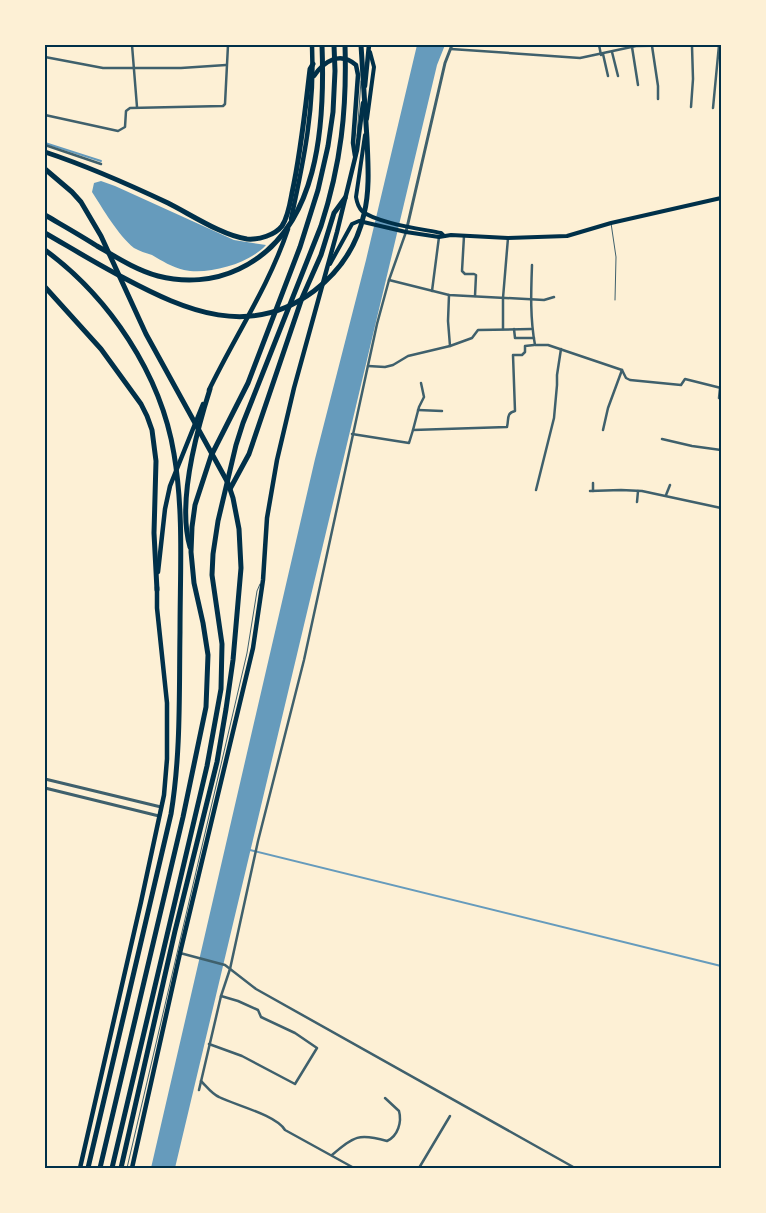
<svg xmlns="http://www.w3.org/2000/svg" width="766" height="1213" font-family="Rubik,sans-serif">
  <rect width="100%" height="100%" fill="#fdf0d5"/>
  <g fill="#669bbc">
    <path d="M417,45H445L437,65L175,1168H151L315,459L366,260Z"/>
    <path d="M101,181L115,186L234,240L266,245C249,264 208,275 184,270C172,267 162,261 152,255C146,253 139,251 134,248C118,235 103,209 92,192L94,183Z"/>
  </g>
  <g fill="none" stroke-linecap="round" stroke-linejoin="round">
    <g stroke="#669bbc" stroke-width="2">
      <path d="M45,143L101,161"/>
      <path d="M250,850L721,966"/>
    </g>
    <g stroke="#3f606c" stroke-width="1">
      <path d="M357,136L361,81"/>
      <path d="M611,223L616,257L615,300"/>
      <path d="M127,1168L247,653L257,591L260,584"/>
    </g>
    <g stroke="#3f606c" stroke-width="2.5">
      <path d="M132,45L137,107"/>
      <path d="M599,45L601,55"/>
      <path d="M652,46L658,86V99"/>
      <path d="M632,47L638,85"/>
      <path d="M451,49L580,58L636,46L701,45"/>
      <path d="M612,52L618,76"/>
      <path d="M603,54L608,76"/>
      <path d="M45,57L103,68H181L226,65"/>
      <path d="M691,107L693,79L692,46"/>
      <path d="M713,108L719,45"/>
      <path d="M45,115L118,131L125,127L126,111L130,108L223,106L225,104L228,45"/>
      <path d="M45,145L101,164"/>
      <path d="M464,236L462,271L465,274H474L476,275L475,296"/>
      <path d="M532,265C531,292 530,318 535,345H548L622,370L626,378L630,380L681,385L685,379L721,388"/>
      <path d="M389,280L449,295L544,300L554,297"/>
      <path d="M432,291L439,237"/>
      <path d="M449,295L448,321L450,346"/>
      <path d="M503,329V298L508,238"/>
      <path d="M514,329L515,338H534"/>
      <path d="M368,366L385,367L393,365L408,356L450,346L472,338L478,330L531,329"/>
      <path d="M719,398L720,388"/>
      <path d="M418,410L442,411"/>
      <path d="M413,430L419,407L424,397L421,383"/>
      <path d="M603,430L608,408L622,370"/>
      <path d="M352,434L409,443L413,430L507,427C509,419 506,413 515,411L513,355H522L525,352V346L534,345"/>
      <path d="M662,439L692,446L721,450"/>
      <path d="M536,490L554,418L557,385V375L561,349"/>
      <path d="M590,491L621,490L642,491L721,508"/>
      <path d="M593,491V483"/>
      <path d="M666,495L670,485"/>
      <path d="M637,502L638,491"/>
      <path d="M180,953L225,965L256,989L575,1168"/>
      <path d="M209,1044L242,1056L295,1084L317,1048L295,1033L261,1017L258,1010L238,1001L221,996"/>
      <path d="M201,1081C207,1087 212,1094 219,1097C235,1105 276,1115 285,1130L354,1168"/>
      <path d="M199,1090L221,996L230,969L258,841L304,660L377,324L389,280L406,232"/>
      <path d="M332,1155C354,1136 359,1133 387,1141C398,1136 402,1122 399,1111L385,1098"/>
      <path d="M419,1168L450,1116"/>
    </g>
    <g stroke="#3f606c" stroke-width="3">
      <path d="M406,232L445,63L452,45"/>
      <path d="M45,779L161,807"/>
      <path d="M45,788L159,816"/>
    </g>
    <g stroke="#003049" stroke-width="4">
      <path d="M367,119L374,67L370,52"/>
      <path d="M365,135L356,197C357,203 358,207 362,211C376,223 422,229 441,233L444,236"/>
      <path d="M330,264L352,224L359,221L406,232L439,237L451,235L508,238L567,236L611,223L721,198"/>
    </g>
    <g stroke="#003049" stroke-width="4.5">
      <path d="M314,76C324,61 340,51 356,65L358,75L353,143L355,156"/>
      <path d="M365,86L369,45"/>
      <path d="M291,219C304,160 315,106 312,45"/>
      <path d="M209,390C235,336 269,286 288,229"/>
      <path d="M158,572L165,509L170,486L203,404"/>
      <path d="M80,1168L141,902L164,795L167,759V703L157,608V587"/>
      <path d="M132,1168L180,953L253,648L263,580L267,518L277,460L294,388L337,232L357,150L363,103"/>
    </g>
    <g stroke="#003049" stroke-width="5">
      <path d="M45,152C87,166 128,184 168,203C190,214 223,236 247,239C259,240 275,235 282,226C288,217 290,204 292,193C301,152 305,111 310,69L313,64"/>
      <path d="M45,169L72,192L81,202L101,236L146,334L228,483L233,498L239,529L241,568L233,660L226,709L217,762L175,931L121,1168"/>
      <path d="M45,215C62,225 80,235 97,246C116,257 136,270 158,276C185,283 214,281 239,269C320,231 325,123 322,45"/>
      <path d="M45,233C71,248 97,264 124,278C186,311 250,339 314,291C339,272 357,246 364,214C370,190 368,164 367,139C365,108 363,76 361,45"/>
      <path d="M45,250C109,297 161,374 174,454C184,512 180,573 180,632C179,693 181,753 171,814L88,1168"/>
      <path d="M45,287L101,349L141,404L147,416L152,430L156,461L154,533L157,590"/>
      <path d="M230,489L249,454L302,298L321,255L334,213L345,198"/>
      <path d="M190,547C177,503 196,433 210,389"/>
      <path d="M100,1168L183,817L206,707L208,655L203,623L194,583L191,552L192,527L195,505L211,456L248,383L300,247L318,190L328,146L333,112L335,71L334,45"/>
      <path d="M112,1168L207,766L221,689L222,644L212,575L213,554L218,521L236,445L243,423L321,226C341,164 347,110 345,45"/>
    </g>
  </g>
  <rect width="766" height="1213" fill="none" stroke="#fdf0d5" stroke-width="92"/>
  <rect x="46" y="46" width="674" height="1121" fill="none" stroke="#003049" stroke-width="2"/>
</svg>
